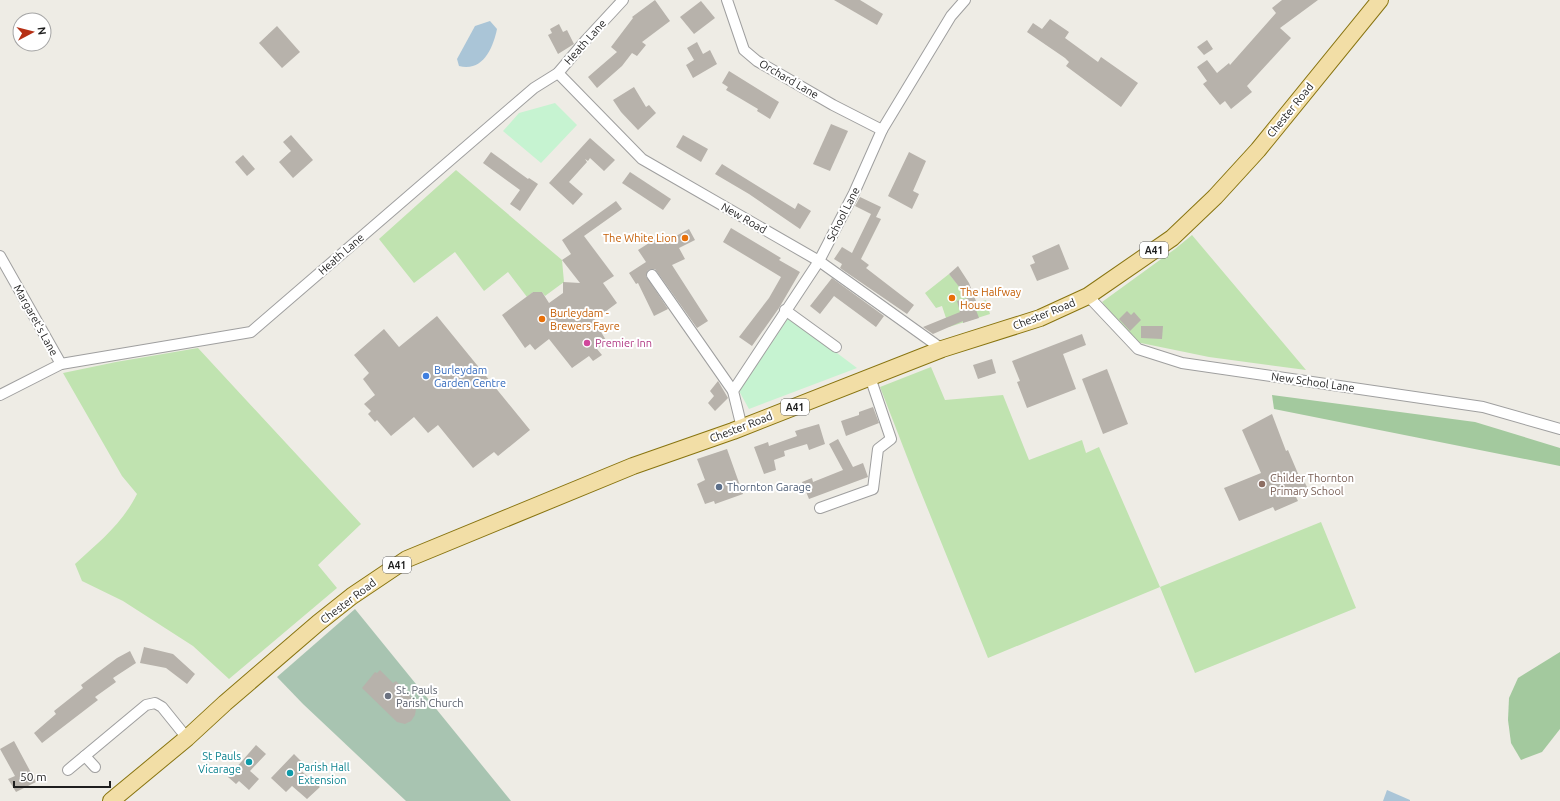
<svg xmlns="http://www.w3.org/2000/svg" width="1560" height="801" font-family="Ubuntu,sans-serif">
  <rect width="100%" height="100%" fill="#eeece5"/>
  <g fill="#c0e3b0">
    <path d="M456,170L562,260L564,282L545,296L542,292H533L527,297L508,272L484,291L455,252L414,283L379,239Z"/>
    <path d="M1192,235L1306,370L1209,357L1136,342L1102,302L1175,249Z"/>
    <path d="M949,274L959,286L967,280L976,303L986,300L990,314L949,327L942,306L936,308L925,293Z"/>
    <path d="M198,348L361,524L318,565L337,588L229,679L193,646L123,601L82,581L75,564C99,542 122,524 137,494L122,476L63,373L116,362Z"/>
    <path d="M931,367L945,400L1003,395L1029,460L1082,440L1086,453L1099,447L1160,587L1321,522L1356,608L1195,673L1160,587L988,658L916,480L880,387Z"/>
  </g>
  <g fill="#a3c99e">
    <path d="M1272,395L1475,422L1560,448V466L1274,409Z"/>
    <path d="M1560,652V729L1542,752L1521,760L1511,743L1508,720L1509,698L1518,678Z"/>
  </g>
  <path fill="#a8c4b1" d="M355,609L511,801H406L303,704L277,677Z"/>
  <g fill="#c6f3d1">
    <path d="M555,103L577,125L541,163L503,131L519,113Z"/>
    <path d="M789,317L857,368L749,409L739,391Z"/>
  </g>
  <g fill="#aac5d7">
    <path d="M490,21L497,29C493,48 483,72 459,66L457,59L475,26Z"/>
    <path d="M1387,790L1410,800V801H1383Z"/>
  </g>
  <g fill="#b7b2ab">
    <path d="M655,0L670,21L642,42L646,45L637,56L632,53L622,66L597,88L588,77L617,52L611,47L633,18L632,17Z"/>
    <path d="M834,0H860L883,14L877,25Z"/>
    <path d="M1282,0H1318L1280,28L1291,38L1247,86L1252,92L1231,109L1225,101L1220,105L1203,84L1207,81L1197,67L1207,60L1217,73L1229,63L1230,65L1276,13L1272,8Z"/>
    <path d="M701,1L715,18L694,34L680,17Z"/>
    <path d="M1050,19L1069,32L1065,38L1098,62L1101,57L1138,83L1121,107L1066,66L1069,62L1065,58L1027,32L1033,23L1042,29Z"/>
    <path d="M559,24L563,32L567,30L574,44L558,54L548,35L552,33L550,29Z"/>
    <path d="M277,26L300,52L282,68L259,43Z"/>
    <path d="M1207,40L1213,49L1204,55L1197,47Z"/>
    <path d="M697,42L703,54L710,50L717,64L693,78L686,65L694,60L687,48Z"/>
    <path d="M729,71L779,102L770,119L757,111L758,109L726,90L728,87L722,83Z"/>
    <path d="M634,87L646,107L649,105L656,113L638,130L621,112L613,100Z"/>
    <path d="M831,124L848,131L830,171L813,164Z"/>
    <path d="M291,135L313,160L293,178L279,162L291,151L283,142Z"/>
    <path d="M683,135L708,149L701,162L676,147Z"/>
    <path d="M590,138L615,160L604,171L590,158L588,161L585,159L587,162L569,182L583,194L573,205L549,183Z"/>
    <path d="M491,152L528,179L529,178L538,184L520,211L510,204L520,190L483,163Z"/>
    <path d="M909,152L926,161L913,191L919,194L912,209L888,196Z"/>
    <path d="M243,155L255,169L247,176L235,162Z"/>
    <path d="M722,164L795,209L798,203L811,211L800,229L749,194L715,174Z"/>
    <path d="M630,172L671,199L663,210L622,183Z"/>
    <path d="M860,197L881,207L876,217L881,219L861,259L869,265L866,268L914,305L907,314L840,268L842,264L834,259L842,247L852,253L871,214L855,206Z"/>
    <path d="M616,201L622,209L584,236L614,276L603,283L617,303L594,320L607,342L597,349L602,355L593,361L589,356L572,368L549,339L535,350L530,344L525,348L502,315L533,292H542L549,303L563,293V282L580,283L562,260L571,254L562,240Z"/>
    <path d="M731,228L781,258L779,260L800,272L779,308L752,346L739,337L769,298L781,277L723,242Z"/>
    <path d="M689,229L695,240L679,248L685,259L672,265L708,321L697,328L655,269L648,270L646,276L668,309L654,316L638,283L636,284L629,273L646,262L638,250L657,238L661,244Z"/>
    <path d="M1059,244L1069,269L1037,281L1030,265L1035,263L1032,256Z"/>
    <path d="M958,266L969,283L979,309L976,310L979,318L963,323V321L933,334L923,327L960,312L957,301L968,298L949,274Z"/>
    <path d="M832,278L884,316L876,327L834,296L820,314L810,306Z"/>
    <path d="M1127,311L1131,315L1134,312L1141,320L1130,331L1119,319Z"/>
    <path d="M437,316L530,430L498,456L494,452L473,468L438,425L428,433L414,417L391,436L377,420L375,422L368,414L371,411L364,404L375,395L363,379L369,373L354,355L384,329L399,347Z"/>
    <path d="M1141,326H1163L1162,339L1141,338Z"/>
    <path d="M1082,334L1086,345L1063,354L1076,389L1027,408L1017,382L1020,381L1012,361Z"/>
    <path d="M992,359L996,373L978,379L973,365Z"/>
    <path d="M1107,369L1128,424L1103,434L1082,379Z"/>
    <path d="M718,381L728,398L715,411L708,403L714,396L710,391Z"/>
    <path d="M873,407L879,423L846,436L841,421L859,415V412Z"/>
    <path d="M1272,414L1286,451L1288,450L1299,476L1301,475L1309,491L1296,497L1298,501L1275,511L1273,507L1239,521L1224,488L1261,473L1242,430Z"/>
    <path d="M819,424L825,444L809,450L807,444L784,451L785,456L774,460L776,470L764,474L754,447L768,442L769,446L797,436L795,431Z"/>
    <path d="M838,439L853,467L863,463L868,477L809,499L802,482L812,478L813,482L843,470L829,444Z"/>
    <path d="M727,449L743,494L715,504L714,501L705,504L697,484L705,480L697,459Z"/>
    <path d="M144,647L173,654L195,674L187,684L166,668L140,663Z"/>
    <path d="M130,651L136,663L113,678L116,682L95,697L98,700L42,743L34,733L56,714L54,711L83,688L81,685L117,658Z"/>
    <path d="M380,670L393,683L396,681L415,701L413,703L416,709L415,715L411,721L405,724L397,722L362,688L375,672L377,673Z"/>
    <path d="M14,741L36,782L16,792L8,779L15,776L0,749Z"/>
    <path d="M256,745L266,754L250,771L259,779L249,790L239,781L236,784L228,777Z"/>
    <path d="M294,754L304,764L299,769L320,787L307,799L292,786L286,792L271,778Z"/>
  </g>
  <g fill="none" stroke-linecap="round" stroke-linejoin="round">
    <defs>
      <g id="street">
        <path d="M727,0L744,50L757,61L833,105L882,130"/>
        <path d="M558,73L642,159L819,261L942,349"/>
        <path d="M0,256L61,364"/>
        <path d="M652,275L733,391"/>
        <path d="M1088,296L1138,349L1182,363L1483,407L1560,429"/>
        <path d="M785,310L836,347"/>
        <path d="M0,395L61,364L251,332L534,88L558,73L586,40L623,0"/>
        <path d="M742,428L733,391L819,261L854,193L882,130L951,16L965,0"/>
        <path d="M820,508L873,489L878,449L891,439L870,377"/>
        <path d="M85,756L95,767"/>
        <path d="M68,770L146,705L155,703L162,707L187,738"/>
      </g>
      <path id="primary" d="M111,801L187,738L225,703L318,623L352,596L407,559L633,466L733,431L942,349L1040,318L1088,296L1172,238L1215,197L1258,150L1380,0"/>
    </defs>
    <use href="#street" stroke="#9f9f9f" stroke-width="12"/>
    <use href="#primary" stroke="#887410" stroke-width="18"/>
    <use href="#street" stroke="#fff" stroke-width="10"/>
    <use href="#primary" stroke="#f2dea6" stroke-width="16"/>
  </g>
  <g fill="#e8710a" stroke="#fff" stroke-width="1.5">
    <circle cx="685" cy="238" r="4"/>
    <circle cx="952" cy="298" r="4"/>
    <circle cx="542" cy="319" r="4"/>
  </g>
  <circle fill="#d1479c" stroke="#fff" stroke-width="1.5" cx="587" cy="343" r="4"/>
  <circle fill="#3f7fe0" stroke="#fff" stroke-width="1.5" cx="426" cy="376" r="4"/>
  <circle fill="#8d6e63" stroke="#fff" stroke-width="1.5" cx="1262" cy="484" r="4"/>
  <circle fill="#5c6f8a" stroke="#fff" stroke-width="1.5" cx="719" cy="487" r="4"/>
  <circle fill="#6b7280" stroke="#fff" stroke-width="1.5" cx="388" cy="696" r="4"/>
  <g fill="#0f9aa8" stroke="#fff" stroke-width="1.5">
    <circle cx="249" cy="762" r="4"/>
    <circle cx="290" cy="773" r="4"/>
  </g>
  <g text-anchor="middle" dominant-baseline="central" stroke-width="4" stroke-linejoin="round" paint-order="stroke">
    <g fill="#fff" stroke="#626262" stroke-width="1">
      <rect x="1140" y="242" width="28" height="16" rx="3"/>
      <rect x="781" y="399" width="28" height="16" rx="3"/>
      <rect x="383" y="557" width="28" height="16" rx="3"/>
    </g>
    <g font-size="10" font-weight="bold" fill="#1e1e1e">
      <text x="1154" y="250">A41</text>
      <text x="795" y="407">A41</text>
      <text x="397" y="565">A41</text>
    </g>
    <g font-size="11" fill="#1e1e1e" stroke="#fff">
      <text transform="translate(585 42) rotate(-48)">Heath Lane</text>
      <text transform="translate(789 79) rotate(30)">Orchard Lane</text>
      <text transform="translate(1290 110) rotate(-51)">Chester Road</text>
      <text transform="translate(843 214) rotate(-63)">School Lane</text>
      <text transform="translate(744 218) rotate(30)">New Road</text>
      <text transform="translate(341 254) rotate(-41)">Heath Lane</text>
      <text transform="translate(1044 314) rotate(-22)">Chester Road</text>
      <text transform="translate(36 320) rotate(61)">Margaret's Lane</text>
      <text transform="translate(1313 382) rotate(8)">New School Lane</text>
      <text transform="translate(741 427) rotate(-21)">Chester Road</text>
      <text transform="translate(348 601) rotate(-37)">Chester Road</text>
    </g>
    <g font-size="11" fill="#c56008" stroke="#fff" text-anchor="start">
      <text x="677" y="238" text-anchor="end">The White Lion</text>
      <text x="960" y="292">The Halfway<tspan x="960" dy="13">House</tspan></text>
      <text x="550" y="313">Burleydam -<tspan x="550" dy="13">Brewers Fayre</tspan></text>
    </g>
    <g font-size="11" fill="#b23c85" stroke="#fff" text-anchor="start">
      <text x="595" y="343">Premier Inn</text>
    </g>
    <g font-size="11" fill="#366cbe" stroke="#fff" text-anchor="start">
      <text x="434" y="370">Burleydam<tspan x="434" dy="13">Garden Centre</tspan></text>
    </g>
    <g font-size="11" fill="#785e54" stroke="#fff" text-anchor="start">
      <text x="1270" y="478">Childer Thornton<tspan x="1270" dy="13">Primary School</tspan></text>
    </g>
    <g font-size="11" fill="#4e5e75" stroke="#fff" text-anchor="start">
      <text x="727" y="487">Thornton Garage</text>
    </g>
    <g font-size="11" fill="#5b616d" stroke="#fff" text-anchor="start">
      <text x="396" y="690">St. Pauls<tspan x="396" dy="13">Parish Church</tspan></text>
    </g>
    <g font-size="11" fill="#0d838f" stroke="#fff" text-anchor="end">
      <text x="241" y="756">St Pauls<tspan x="241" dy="13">Vicarage</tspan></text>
      <text x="298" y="767" text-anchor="start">Parish Hall<tspan x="298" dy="13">Extension</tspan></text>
    </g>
  </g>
  <g transform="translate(32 32) rotate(83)"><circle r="19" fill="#ffffff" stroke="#a5a5a5"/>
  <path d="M0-3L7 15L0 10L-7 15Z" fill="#b63015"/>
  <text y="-6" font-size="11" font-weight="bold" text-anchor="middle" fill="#1e1e1e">N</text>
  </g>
  <path d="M14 781v6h96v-6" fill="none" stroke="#1e1e1e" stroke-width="2"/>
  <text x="20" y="781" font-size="12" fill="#1e1e1e" stroke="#ffffff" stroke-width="3" paint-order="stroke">50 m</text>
</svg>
